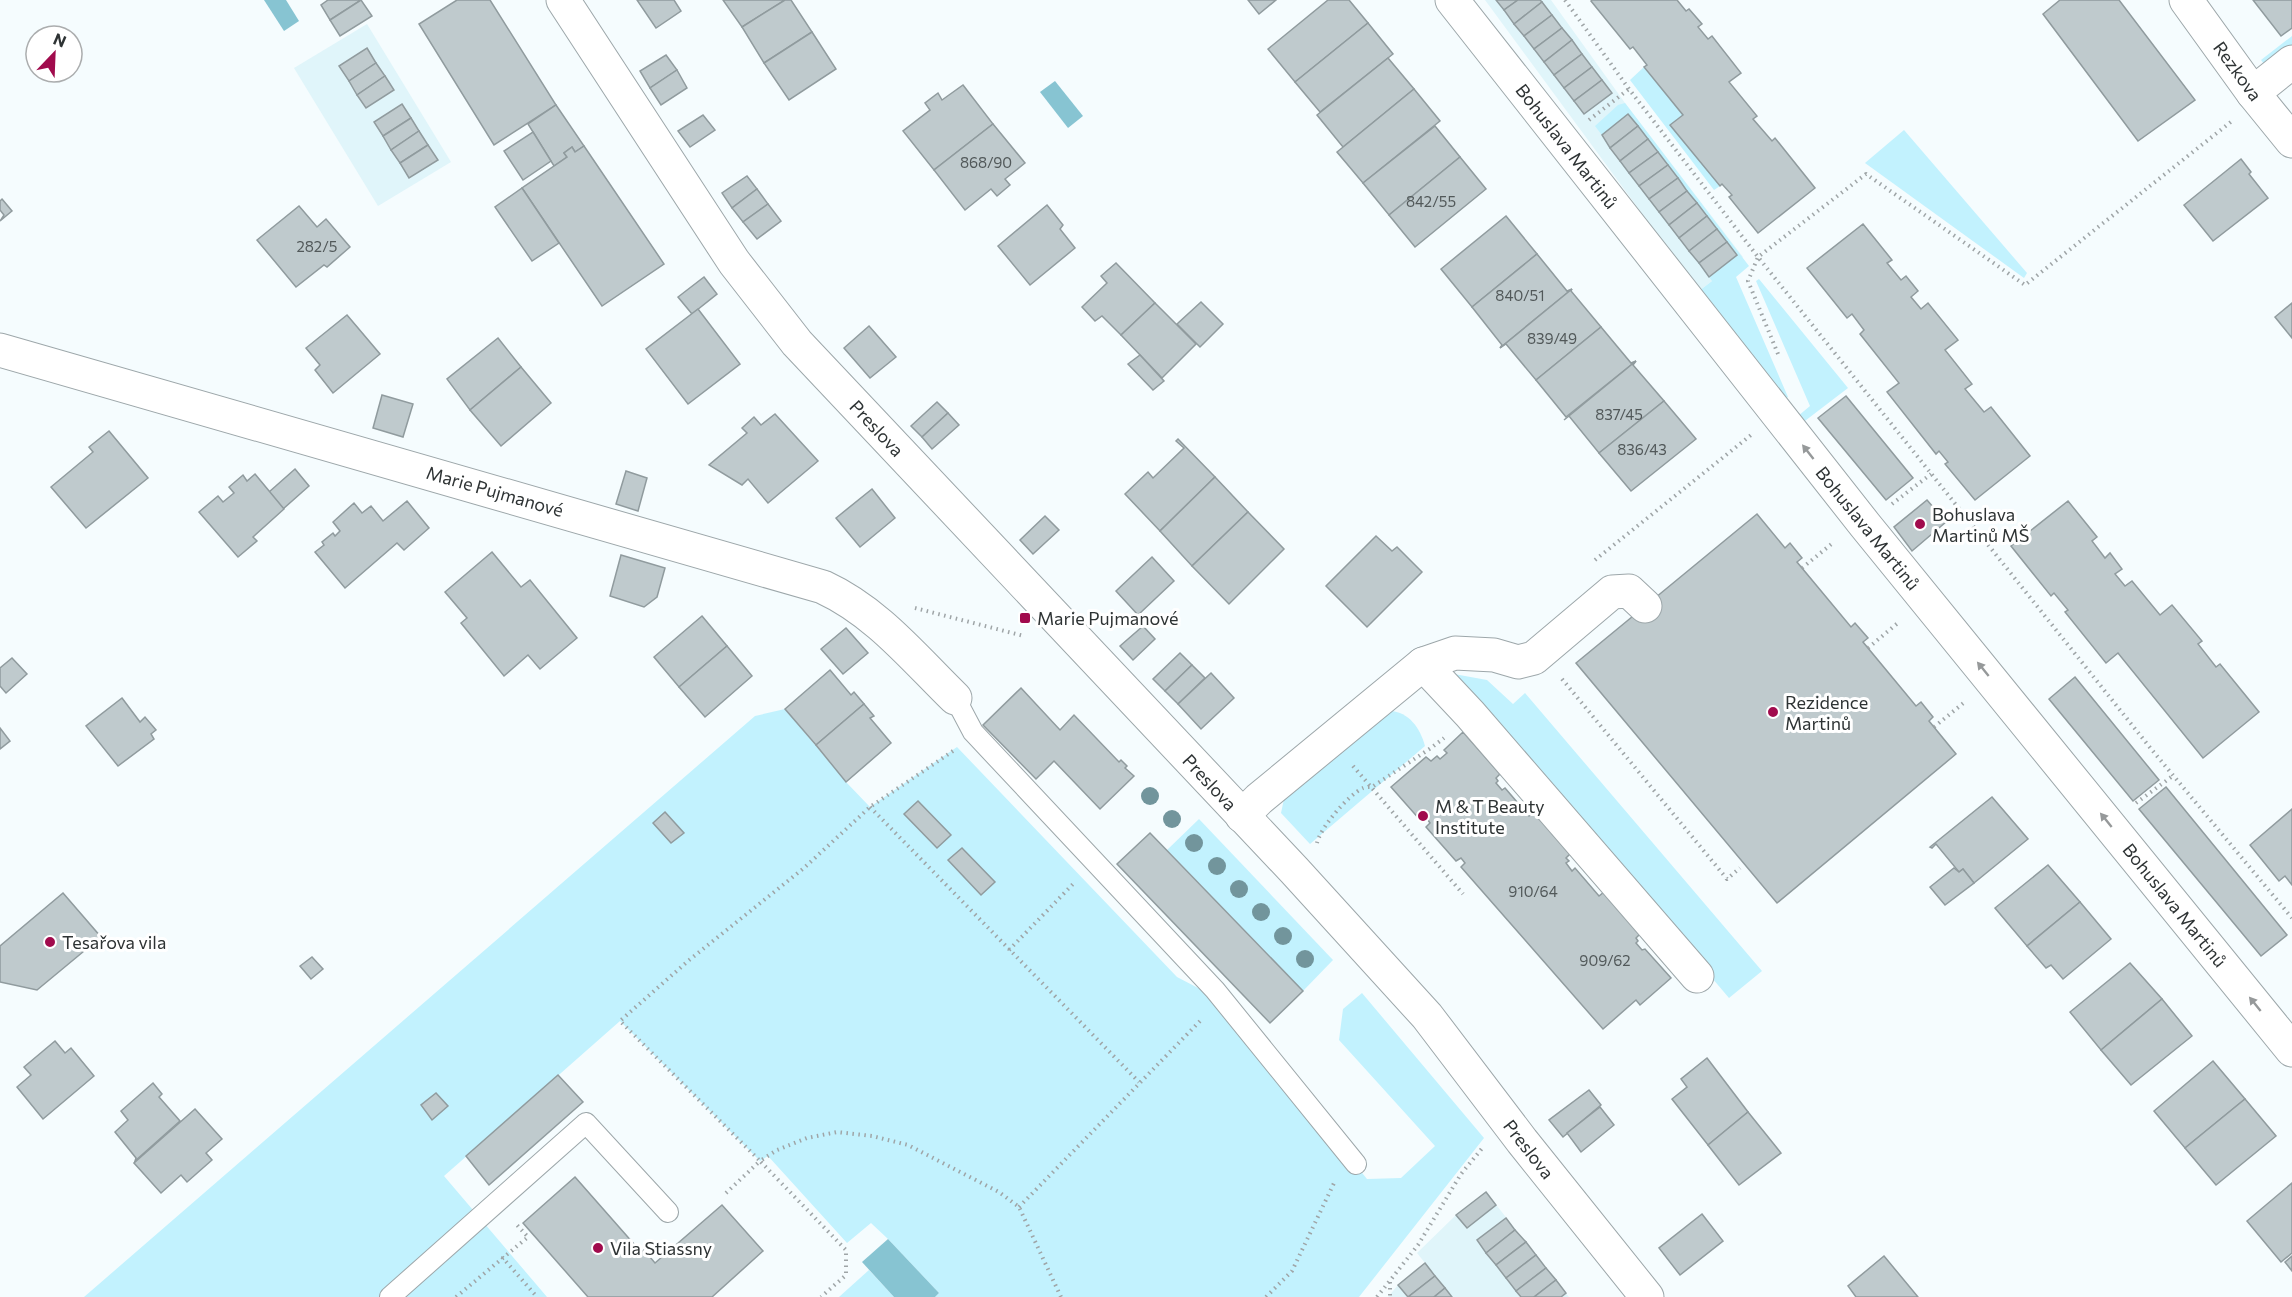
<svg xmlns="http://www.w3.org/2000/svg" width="2292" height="1297" font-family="Commissioner,sans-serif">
  <rect width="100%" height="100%" fill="#f5fcfe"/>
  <g fill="#e0f5fa">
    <path d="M1485,0H1551L1625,103L1743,257L1699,291Z"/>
    <path d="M367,24L451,162L378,206L294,68Z"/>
    <path d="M1486,1192L1569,1297H1388L1398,1285L1425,1263L1417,1253L1456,1215Z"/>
  </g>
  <g fill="#c2f2fe">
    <path d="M2292,36V53L2264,64L2261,60Z"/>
    <path d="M1644,67L1683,115L1671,125L1720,186L1714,190L1630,80Z"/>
    <path d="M1625,103L1749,266L1736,277L1788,397L1779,404L1699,291L1712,281L1595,126L1618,105Z"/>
    <path d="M1904,130L2027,273L2024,278L1865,163Z"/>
    <path d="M1759,279L1848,388L1797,427L1792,421L1810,406L1756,281Z"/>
    <path d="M1454,674L1487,680L1513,704L1525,693L1762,971L1729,998Z"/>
    <path d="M785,709L846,782L870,807L957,747L1177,977L1200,989L1215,990L1367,1179L1401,1178L1435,1146L1339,1040L1343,1009L1362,993L1484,1138L1359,1297H935L939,1293L888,1239L871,1223L847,1243L768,1156L760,1161L620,1021L444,1176L547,1297H84L755,716Z"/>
    <path d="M1390,711C1409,712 1420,728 1425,746L1310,844L1281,813L1284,799Z"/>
    <path d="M1199,819L1333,960L1303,991L1167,850Z"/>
    <path d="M869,1270L894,1297H839Z"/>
  </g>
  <g fill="#87c4d2">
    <path d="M264,0H286L299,21L284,31Z"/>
    <path d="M1055,81L1083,116L1068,128L1040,92Z"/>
    <path d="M888,1239L939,1293L935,1297H894L862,1262Z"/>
  </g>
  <g fill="#bfcacd" stroke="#909b9e" stroke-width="1.5">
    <path d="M328,0H361L330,20L321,5Z"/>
    <path d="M361,0L372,16L340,36L330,20Z"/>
    <path d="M457,0H490L556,105L494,145L419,24Z"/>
    <path d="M637,0H674L681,11L656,28Z"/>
    <path d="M723,0H785L742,27Z"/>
    <path d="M785,0H791L812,32L764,63L742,27Z"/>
    <path d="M1248,0H1276L1259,14Z"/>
    <path d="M1328,0H1349L1368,23L1295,82L1268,49Z"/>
    <path d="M1496,0H1518L1504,10Z"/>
    <path d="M1518,0H1540L1542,2L1514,24L1504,10Z"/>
    <path d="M1592,0H1677L1686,11L1689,9L1702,24L1698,27L1708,39L1712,36L1741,73L1729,82L1757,116L1753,119L1772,141L1775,138L1815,188L1758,233L1729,197L1732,195L1722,184L1720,186L1670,125L1683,115L1644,67L1647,65L1633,47L1630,49L1591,1Z"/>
    <path d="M2060,0H2119L2195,100L2138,141L2043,14Z"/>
    <path d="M2253,0H2292V28L2281,36Z"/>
    <path d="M1542,2L1552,15L1524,36L1514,24Z"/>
    <path d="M1552,15L1562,28L1534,49L1524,36Z"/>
    <path d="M1368,23L1393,54L1320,112L1295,82Z"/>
    <path d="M1562,28L1572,40L1544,62L1534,49Z"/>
    <path d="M812,32L836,69L789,100L764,63Z"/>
    <path d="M1572,40L1582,54L1554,75L1544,62Z"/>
    <path d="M367,48L376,63L349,81L339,66Z"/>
    <path d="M1582,54L1592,67L1564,88L1554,75Z"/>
    <path d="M666,55L677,70L650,88L640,71Z"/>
    <path d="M1388,58L1414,89L1343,147L1317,115Z"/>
    <path d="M376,63L385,76L357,95L349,81Z"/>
    <path d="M1592,67L1602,80L1574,101L1564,88Z"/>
    <path d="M677,70L687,88L661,105L650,88Z"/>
    <path d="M385,76L394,90L366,108L357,95Z"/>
    <path d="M1602,80L1612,93L1584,114L1574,101Z"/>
    <path d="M963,85L993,124L934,170L903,131L930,110L925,103L938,93L942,100Z"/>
    <path d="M1414,89L1440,121L1363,183L1337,152Z"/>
    <path d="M402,104L411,118L383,136L374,122Z"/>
    <path d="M556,105L584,146L575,152L572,147L564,153L567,157L554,166L528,124Z"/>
    <path d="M1628,114L1638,126L1610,148L1602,135Z"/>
    <path d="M703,115L715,130L690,147L678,131Z"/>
    <path d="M411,118L419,131L391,150L383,136Z"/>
    <path d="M993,124L1025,163L1005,179L1010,185L997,196L991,189L965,210L934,170Z"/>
    <path d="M1435,126L1460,157L1389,215L1363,183Z"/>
    <path d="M1638,126L1648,139L1620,161L1610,148Z"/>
    <path d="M419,131L428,145L400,163L391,150Z"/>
    <path d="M533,132L551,161L523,180L504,151Z"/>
    <path d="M1648,139L1658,152L1629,173L1620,161Z"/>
    <path d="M428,145L438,160L409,178L400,163Z"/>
    <path d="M584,146L664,264L602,306L522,188L567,157L564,153L572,147L575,152Z"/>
    <path d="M1658,152L1668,165L1639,186L1629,173Z"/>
    <path d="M1460,157L1486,189L1415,247L1389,215Z"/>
    <path d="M2241,159L2251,172L2249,174L2268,198L2213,241L2184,205Z"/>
    <path d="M1668,165L1678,178L1649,199L1639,186Z"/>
    <path d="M747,176L757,189L732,208L722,193Z"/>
    <path d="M1678,178L1687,191L1659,212L1649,199Z"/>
    <path d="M522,188L559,243L532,261L495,207Z"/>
    <path d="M757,189L768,204L743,222L732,208Z"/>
    <path d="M1687,191L1697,203L1669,225L1659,212Z"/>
    <path d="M2,199L12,211L0,221L4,215L0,210V201Z"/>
    <path d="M1697,203L1707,216L1679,238L1669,225Z"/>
    <path d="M768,204L781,221L757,239L743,222Z"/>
    <path d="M1047,205L1063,225L1060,229L1075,248L1030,285L998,246Z"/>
    <path d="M299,206L317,227L326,219L350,247L327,267L324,265L296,287L257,240Z"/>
    <path d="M1506,216L1537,254L1472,307L1441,269Z"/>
    <path d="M1707,216L1717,229L1689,251L1679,238Z"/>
    <path d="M1863,224L1892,260L1887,263L1901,280L1906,276L1918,291L1911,297L1921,309L1928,303L1958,340L1945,350L1972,384L1965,389L1984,412L1991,407L2030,456L1975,500L1945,464L1948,462L1939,451L1936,454L1887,392L1899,383L1860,334L1864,330L1852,314L1847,318L1807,268Z"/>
    <path d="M1717,229L1727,242L1699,263L1689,251Z"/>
    <path d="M1727,242L1737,255L1709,277L1699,263Z"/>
    <path d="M1537,254L1567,291L1572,289L1500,348L1502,345L1472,307Z"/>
    <path d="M1116,263L1155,303L1121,335L1102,316L1095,321L1082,307L1107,283L1101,276Z"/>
    <path d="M704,277L717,294L692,314L678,297Z"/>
    <path d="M1572,289L1571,291L1601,327L1536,380L1506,344L1500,348Z"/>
    <path d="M1201,302L1223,324L1200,347L1177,324Z"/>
    <path d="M1155,303L1196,344L1162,378L1121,335Z"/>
    <path d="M2292,303V338L2275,317Z"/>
    <path d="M698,309L740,364L688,404L646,349Z"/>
    <path d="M347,315L380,354L333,393L315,370L320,365L306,348Z"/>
    <path d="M869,326L896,357L870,378L844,348Z"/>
    <path d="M1601,327L1631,363L1636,361L1566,417L1536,380Z"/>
    <path d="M498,338L521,367L470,410L447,379Z"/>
    <path d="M1140,355L1164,381L1153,390L1128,364Z"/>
    <path d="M1636,361L1633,365L1664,401L1599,453L1569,416L1564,420Z"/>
    <path d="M521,367L551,403L501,446L470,410Z"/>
    <path d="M382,395L413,404L403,437L373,428Z"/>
    <path d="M1846,396L1913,478L1886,500L1818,418Z"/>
    <path d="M1664,401L1696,439L1631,491L1599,453Z"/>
    <path d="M937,402L948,413L922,437L911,426Z"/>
    <path d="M948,413L959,425L932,449L922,437Z"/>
    <path d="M775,414L818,461L768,503L748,479L742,485L709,465L747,433L742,428L754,417L761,425Z"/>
    <path d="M109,431L148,478L86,528L51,487L93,452L89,447Z"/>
    <path d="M1178,439L1215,477L1160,531L1125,494L1148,472L1153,478L1184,448L1176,441Z"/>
    <path d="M295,469L309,486L283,509L269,492Z"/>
    <path d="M626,471L647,478L638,511L616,504Z"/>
    <path d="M255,474L284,509L253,537L257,541L238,557L199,512L218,496L223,502L234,493L229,487L243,475L247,481Z"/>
    <path d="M1215,477L1248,512L1192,566L1160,531Z"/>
    <path d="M872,489L895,518L860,547L836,518Z"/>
    <path d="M1927,500L1946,522L1912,551L1894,527Z"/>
    <path d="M407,501L429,528L404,550L397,543L345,588L315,552L324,545L322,542L333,533L335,536L340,531L333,522L354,503L362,513L371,506L383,521Z"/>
    <path d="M2068,501L2097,537L2092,541L2105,558L2110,553L2122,569L2115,574L2125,586L2132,581L2160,615L2172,605L2202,641L2198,644L2216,667L2220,664L2259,712L2203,758L2118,653L2106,663L2065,612L2068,610L2054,593L2051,596L2011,546Z"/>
    <path d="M1248,512L1284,549L1229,604L1192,566Z"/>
    <path d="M1757,514L1785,548L1790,543L1802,558L1797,562L1851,627L1855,623L1868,638L1863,642L1916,706L1921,702L1933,717L1929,721L1956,754L1777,903L1576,663Z"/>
    <path d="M1045,516L1059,530L1033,554L1020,540Z"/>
    <path d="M1376,536L1392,551L1397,547L1422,572L1367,627L1326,586Z"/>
    <path d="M492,552L521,587L530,580L577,638L540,669L528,655L504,676L461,623L467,618L445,592Z"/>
    <path d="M621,555L665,568L657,597L644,607L610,596Z"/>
    <path d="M1152,557L1174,581L1138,615L1116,591Z"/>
    <path d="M702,616L727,646L679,687L654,657Z"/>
    <path d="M1143,626L1155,639L1133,660L1120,646Z"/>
    <path d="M846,628L868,653L843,674L821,649Z"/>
    <path d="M727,646L752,676L705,717L679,687Z"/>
    <path d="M1180,653L1192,665L1165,691L1153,679Z"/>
    <path d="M12,658L27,674L6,693L0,686V668Z"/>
    <path d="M1192,665L1205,678L1178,704L1165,691Z"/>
    <path d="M830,670L851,695L854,692L864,704L816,745L785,709Z"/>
    <path d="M1211,673L1234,698L1201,729L1178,704Z"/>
    <path d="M2075,677L2159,780L2133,801L2049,699Z"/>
    <path d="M1021,688L1060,730L1074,715L1119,762L1121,760L1127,766L1125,768L1134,776L1100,809L1054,761L1036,779L983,725Z"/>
    <path d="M122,698L140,722L145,717L156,730L151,734L154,739L118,766L86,726Z"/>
    <path d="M864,704L874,716L870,718L891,743L846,782L816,745Z"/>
    <path d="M0,728L10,741L0,749Z"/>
    <path d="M1463,732L1500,774L1496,778L1498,781L1496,783L1502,790L1505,788L1529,816L1534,812L1570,854L1566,858L1569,861L1566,863L1572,871L1575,868L1599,896L1604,892L1640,934L1636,938L1638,941L1636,943L1642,950L1645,949L1671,978L1640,1005L1636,1000L1603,1029L1461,867L1465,863L1461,858L1456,861L1426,827L1430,823L1426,817L1421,821L1391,787L1426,757L1431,761L1437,756L1440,759L1447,753L1444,750Z"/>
    <path d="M2166,787L2287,935L2261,956L2139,809Z"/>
    <path d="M1992,797L2028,839L1974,883L1963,869L1959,872L1936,844L1932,848L1930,847Z"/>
    <path d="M918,801L951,835L937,848L904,814Z"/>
    <path d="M2292,809V885L2285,876L2279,881L2250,845Z"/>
    <path d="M665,812L684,833L671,843L653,823Z"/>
    <path d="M1150,833L1303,991L1270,1023L1117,864Z"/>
    <path d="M962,848L995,882L981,895L948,860Z"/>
    <path d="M2048,865L2080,902L2027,946L1995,908Z"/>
    <path d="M1954,868L1959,872L1963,869L1974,883L1945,905L1930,887Z"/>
    <path d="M63,893L101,937L37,990L0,982V946Z"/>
    <path d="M2080,902L2111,939L2063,979L2051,965L2046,968L2027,946Z"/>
    <path d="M312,957L323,969L311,979L300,966Z"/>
    <path d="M2130,963L2162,999L2101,1050L2070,1012Z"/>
    <path d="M2162,999L2192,1036L2131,1085L2101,1050Z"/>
    <path d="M55,1041L65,1053L71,1048L94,1076L43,1119L17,1087L31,1075L24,1067Z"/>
    <path d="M1707,1058L1748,1112L1708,1145L1672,1099L1687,1087L1681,1079Z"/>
    <path d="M2213,1061L2245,1099L2185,1148L2154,1111Z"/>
    <path d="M558,1075L583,1102L489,1185L466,1156Z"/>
    <path d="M153,1083L162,1094L159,1097L180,1121L135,1161L136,1158L115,1132L128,1120L121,1111Z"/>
    <path d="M1589,1090L1601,1105L1563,1137L1549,1120Z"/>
    <path d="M436,1093L448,1106L432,1120L421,1105Z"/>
    <path d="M2245,1099L2276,1136L2216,1185L2185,1148Z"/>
    <path d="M1600,1107L1614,1125L1581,1152L1567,1133Z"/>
    <path d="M195,1109L222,1139L206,1153L212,1160L187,1182L181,1175L161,1193L134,1163Z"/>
    <path d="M1748,1112L1781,1153L1739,1185L1708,1145Z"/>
    <path d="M575,1177L641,1252L644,1250L655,1263L722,1205L763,1251L712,1297H588L523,1223Z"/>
    <path d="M2292,1183V1253L2281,1262L2247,1221Z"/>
    <path d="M1486,1192L1496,1205L1467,1228L1456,1215Z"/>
    <path d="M1702,1214L1723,1241L1680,1275L1659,1248Z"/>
    <path d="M1506,1218L1515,1230L1486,1253L1477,1240Z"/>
    <path d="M1515,1230L1526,1242L1496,1265L1486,1253Z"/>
    <path d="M1526,1242L1536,1255L1506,1278L1496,1265Z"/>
    <path d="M1536,1255L1546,1268L1516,1291L1506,1278Z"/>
    <path d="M1884,1256L1918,1297H1856L1848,1286Z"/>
    <path d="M2292,1256V1271L2285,1262Z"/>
    <path d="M1425,1263L1435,1276L1408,1297L1398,1285Z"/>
    <path d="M1546,1268L1556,1280L1534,1297H1521L1516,1291Z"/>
    <path d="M1435,1276L1445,1288L1434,1297H1408Z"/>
    <path d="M1556,1280L1566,1293L1561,1297H1534Z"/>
    <path d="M1445,1288L1452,1297H1434Z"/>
  </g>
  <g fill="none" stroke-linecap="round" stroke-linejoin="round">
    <defs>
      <g id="lane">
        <path d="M955,698L973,732L1215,990L1356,1164"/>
        <path d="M390,1297L586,1123L668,1212"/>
      </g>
      <g id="street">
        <path d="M563,0L734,262L797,343L1294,870L1427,1016L1522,1141L1647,1297"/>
        <path d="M1452,0L1865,525L2292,1050"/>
        <path d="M2186,0L2253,93L2292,141"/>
        <path d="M2253,93L2292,62"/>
        <path d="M0,350L823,587C877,612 913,657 955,698"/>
        <path d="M1423,664L1470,714L1697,976"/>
        <path d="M1242,816L1259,799L1423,664L1455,653L1494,655L1518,662L1534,658L1612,592L1629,591L1645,606"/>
      </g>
    </defs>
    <use href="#lane" stroke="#9da7aa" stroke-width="22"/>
    <use href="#street" stroke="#9da7aa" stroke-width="35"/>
    <g stroke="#9fa5a7" stroke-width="4" stroke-dasharray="1.5 4.5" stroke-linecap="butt">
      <path d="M1565,0L1629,89L1758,257L2152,750L2292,918"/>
      <path d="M1589,120L1629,89"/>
      <path d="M1778,354L1748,281L1758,257L1866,174L2025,285L2232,121"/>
      <path d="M1892,504L1931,474"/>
      <path d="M1595,560L1751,435"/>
      <path d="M1802,568L1834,542"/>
      <path d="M915,608L1024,636"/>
      <path d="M1868,648L1899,622"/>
      <path d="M1562,679L1727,879L1740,868"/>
      <path d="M1934,727L1966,701"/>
      <path d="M953,751L870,807L804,868L688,961L620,1021L760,1161L777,1150L807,1138L837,1132L872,1136L908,1145L999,1192L1019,1207L1061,1297"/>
      <path d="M1353,766L1463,894"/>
      <path d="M2136,803L2174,775"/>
      <path d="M870,807L1139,1082"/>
      <path d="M1317,843C1320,828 1349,794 1363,788C1365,787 1369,787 1372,787L1431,748L1444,738"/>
      <path d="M1009,950L1075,882"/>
      <path d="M726,1193L760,1161L846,1250V1275L821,1297"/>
      <path d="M1019,1207L1202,1019"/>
      <path d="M502,1257L537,1297"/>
      <path d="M1390,1282V1297"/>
      <path d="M456,1297L528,1237L516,1224"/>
      <path d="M1266,1297L1292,1271L1335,1181"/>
      <path d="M1377,1297L1418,1245L1461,1174L1484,1146"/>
    </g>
    <use href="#lane" stroke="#fff" stroke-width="20"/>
    <use href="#street" stroke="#fff" stroke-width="33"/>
  </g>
  <g fill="#72959c">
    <circle cx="1150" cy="796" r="9"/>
    <circle cx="1172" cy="819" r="9"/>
    <circle cx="1194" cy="843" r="9"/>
    <circle cx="1217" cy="866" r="9"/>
    <circle cx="1239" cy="889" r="9"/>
    <circle cx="1261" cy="912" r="9"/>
    <circle cx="1283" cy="936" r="9"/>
    <circle cx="1305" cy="959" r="9"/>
  </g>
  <defs><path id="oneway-solid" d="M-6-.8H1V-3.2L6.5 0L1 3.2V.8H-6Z" transform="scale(1.5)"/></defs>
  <g fill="#96999a">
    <use href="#oneway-solid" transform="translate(1808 452) rotate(-128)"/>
    <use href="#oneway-solid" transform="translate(1983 669) rotate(-129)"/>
    <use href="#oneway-solid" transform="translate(2106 820) rotate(-129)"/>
    <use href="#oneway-solid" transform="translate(2255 1004) rotate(-129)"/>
  </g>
  <g fill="#a10b4d" stroke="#fff" stroke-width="2">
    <circle cx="1920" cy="524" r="6"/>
    <rect x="1019" y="612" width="12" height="12" rx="3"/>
    <circle cx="1773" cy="712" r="6"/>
    <circle cx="1423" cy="816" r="6"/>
    <circle cx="50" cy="942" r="6"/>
    <circle cx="598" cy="1248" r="6"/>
  </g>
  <g text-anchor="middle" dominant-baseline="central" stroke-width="6" stroke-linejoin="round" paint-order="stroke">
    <g font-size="15" fill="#52595a">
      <text x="986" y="162">868/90</text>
      <text x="1431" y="201">842/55</text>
      <text x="317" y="246">282/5</text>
      <text x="1520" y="295">840/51</text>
      <text x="1552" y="338">839/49</text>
      <text x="1619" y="414">837/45</text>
      <text x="1642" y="449">836/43</text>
      <text x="1533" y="891">910/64</text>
      <text x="1605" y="960">909/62</text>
    </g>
    <g font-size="18" fill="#2e3334" stroke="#fff">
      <text transform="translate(2238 71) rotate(54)">Rezkova</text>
      <text transform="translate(1567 146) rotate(52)">Bohuslava Martinů</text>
      <text transform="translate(877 428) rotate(47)">Preslova</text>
      <text transform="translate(495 491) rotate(16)">Marie Pujmanové</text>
      <text transform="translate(1868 528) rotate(51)">Bohuslava Martinů</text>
      <text transform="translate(1210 782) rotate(47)">Preslova</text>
      <text transform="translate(2175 905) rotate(51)">Bohuslava Martinů</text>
      <text transform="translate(1529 1149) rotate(52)">Preslova</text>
    </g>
    <g font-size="18" fill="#2e3334" stroke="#fff" text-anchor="start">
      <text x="1932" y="514">Bohuslava<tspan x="1932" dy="21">Martinů MŠ</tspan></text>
      <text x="1037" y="618">Marie Pujmanové</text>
      <text x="1785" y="702">Rezidence<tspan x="1785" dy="21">Martinů</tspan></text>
      <text x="1435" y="806">M &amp; T Beauty<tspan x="1435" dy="21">Institute</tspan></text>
      <text x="62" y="942">Tesařova vila</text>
      <text x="610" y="1248">Vila Stiassny</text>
    </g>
  </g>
  <g transform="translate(54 54) rotate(23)"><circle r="28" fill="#ffffff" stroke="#abadae" stroke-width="1.5"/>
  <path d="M0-4.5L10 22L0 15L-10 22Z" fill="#a10b4d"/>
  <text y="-9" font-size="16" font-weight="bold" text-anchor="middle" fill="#2e3334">N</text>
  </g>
</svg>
